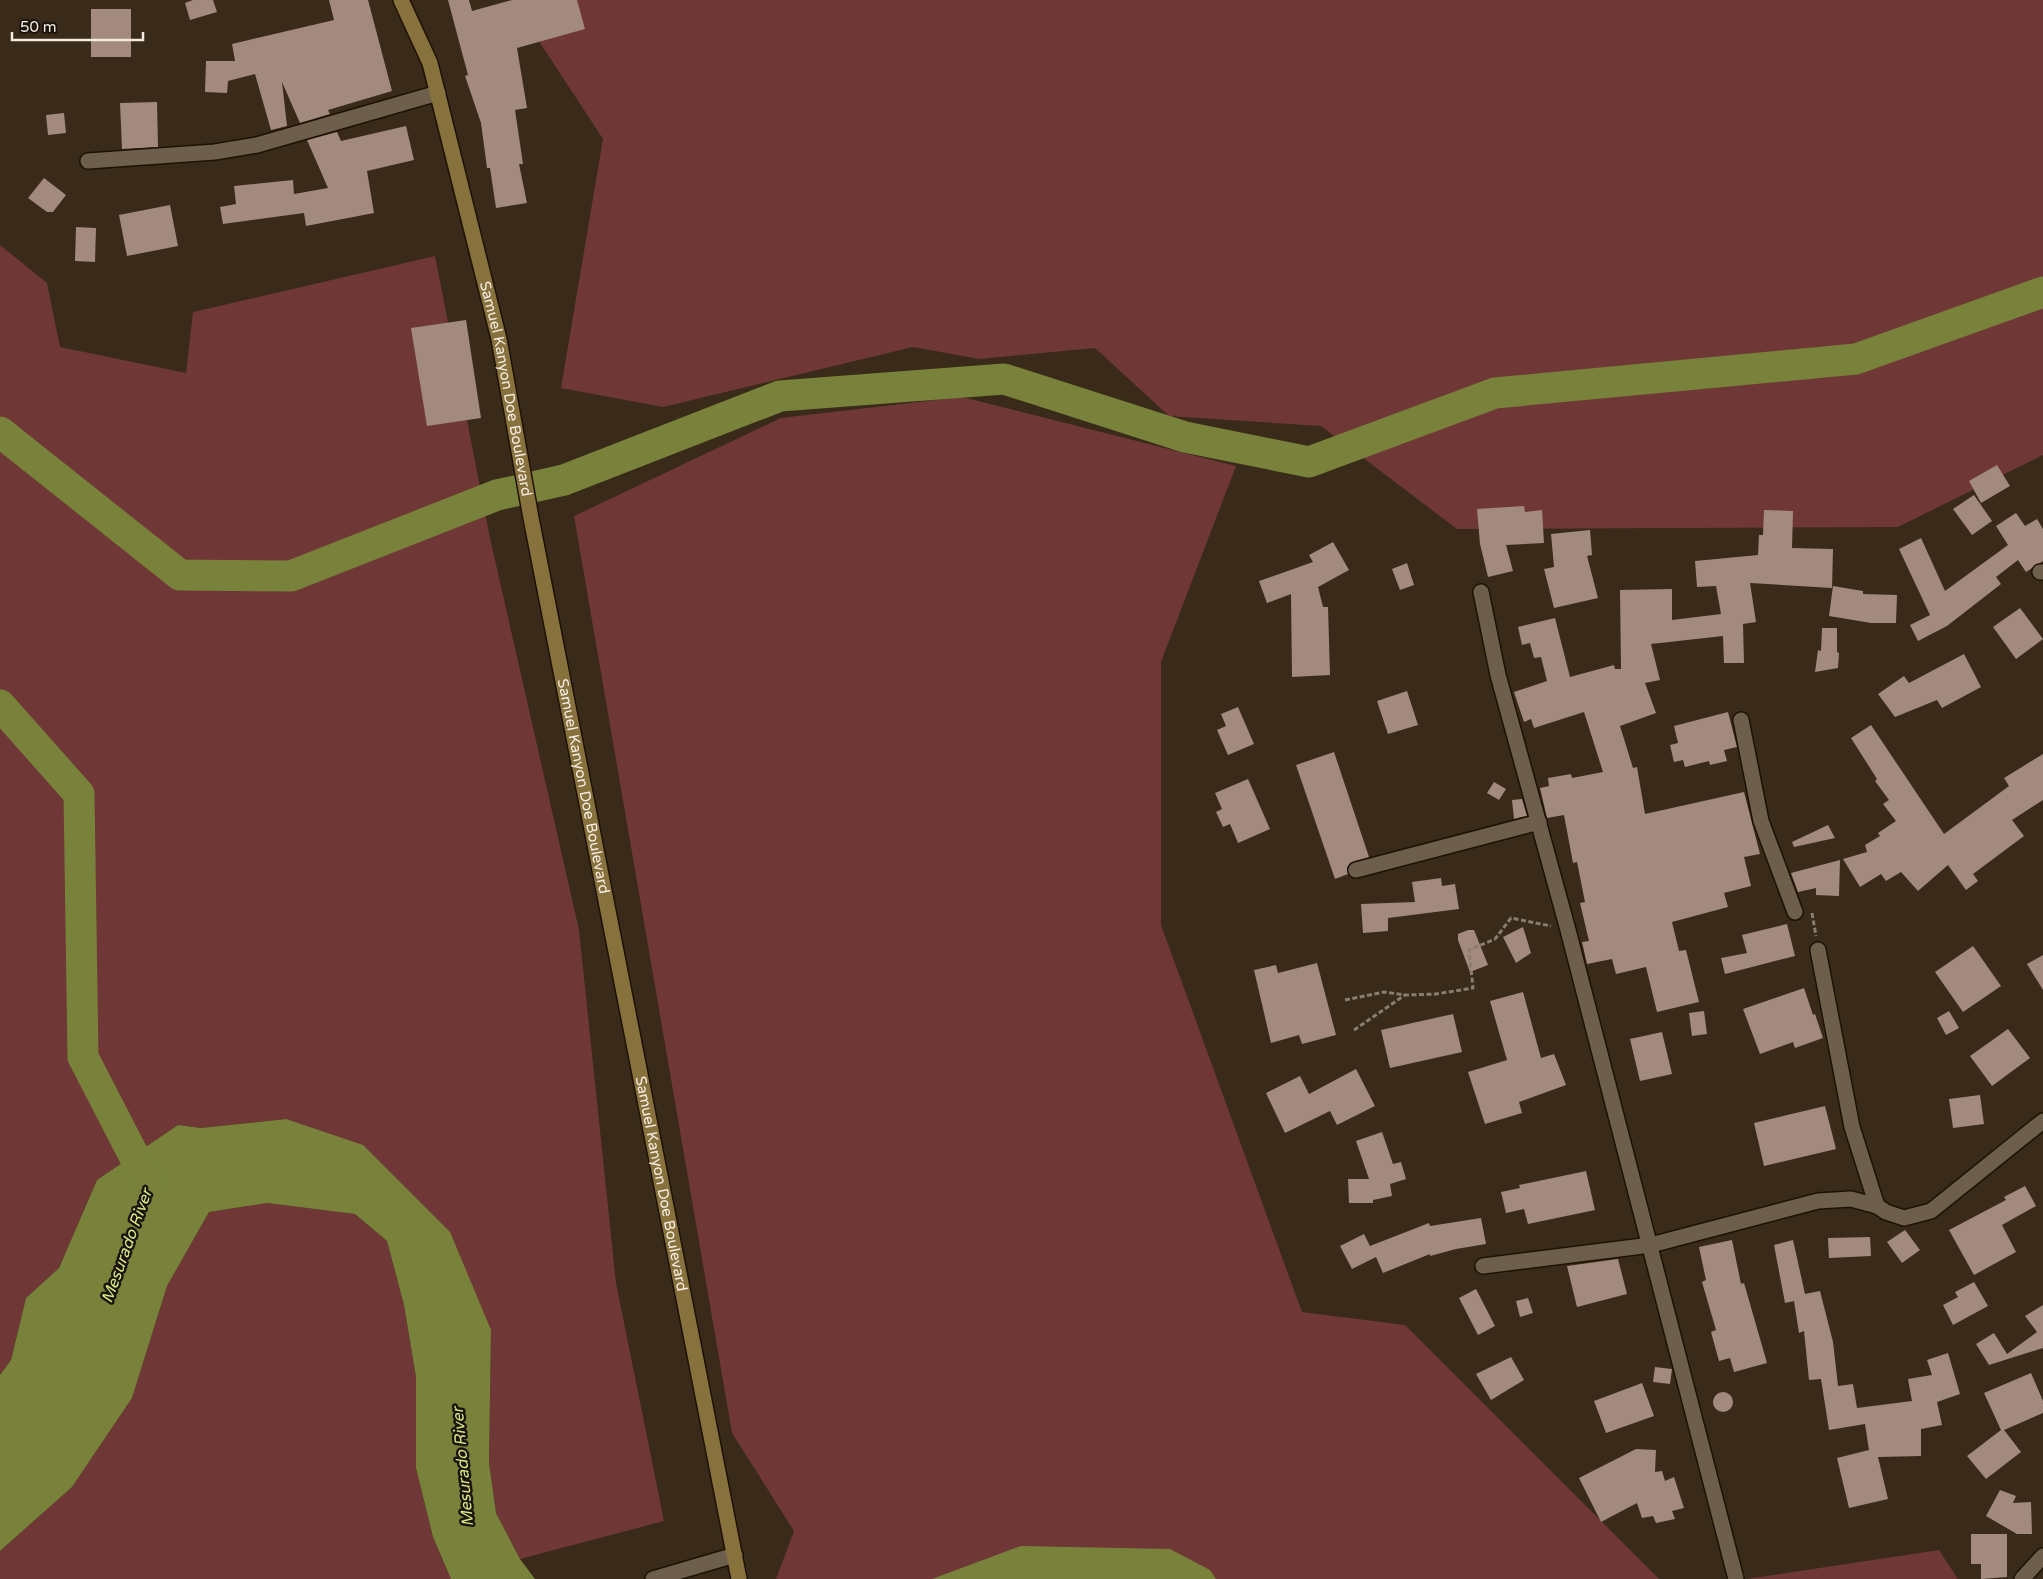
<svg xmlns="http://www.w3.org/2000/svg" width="2043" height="1579" font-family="'Varela Round',sans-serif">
  <rect width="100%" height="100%" fill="#392a19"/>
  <g fill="#6f3836">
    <path d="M512,0H2043V455L1898,527L1457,529L1321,426L1169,416L1095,348L979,359L913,347L663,407L561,388L603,139Z"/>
    <path d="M0,245L47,283L60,347L186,373L193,312L435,256L490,538L579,930L616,1283L664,1521L520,1559L496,1513L489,1463L491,1330L286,1119L201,1128L178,1125L97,1180L59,1268L26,1298L11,1360L0,1375Z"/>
    <path d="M962,397L1236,466L1161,662V925L1302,1312L1405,1325L1659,1579H776L794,1531L732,1433L574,516L781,418Z"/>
    <path d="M267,1203L355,1214L387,1241L404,1305L416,1377V1468L433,1537L451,1579H0V1551L72,1487L132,1398L167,1286L209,1212Z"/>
    <path d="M1939,1550L1958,1579H1747Z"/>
  </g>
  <g fill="#78823a">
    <path d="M286,1119L363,1145L450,1232L491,1330L489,1463L496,1513L520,1559L535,1579H451L433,1537L416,1468V1377L404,1305L387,1241L355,1214L267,1203L209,1212L167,1286L132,1398L72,1487L0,1551V1375L11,1360L26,1298L59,1268L97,1180L178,1125L201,1128Z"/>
    <path d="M1021,1546L1170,1549L1210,1570L1216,1579H932Z"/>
  </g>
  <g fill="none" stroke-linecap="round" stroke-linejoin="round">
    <g stroke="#78823a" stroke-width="31">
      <path d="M0,432L180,575L291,576L497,495L564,480L780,396L1004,379L1185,437L1309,462L1495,393L1856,359L2043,292"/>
      <path d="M0,705L79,794L83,1057L148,1183"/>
    </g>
  </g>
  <g fill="#a38a7e">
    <path d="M193,0H213L217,12L190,20L185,3Z"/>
    <path d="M329,0H368L392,91L328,110L330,114L300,123L282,82L287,126L271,130L255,74L228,81L227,93L205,92L206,61H235L232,44L334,20Z"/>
    <path d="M448,0H469L472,11L512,0H577L585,29L517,48L527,108L515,110L523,164H519L527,203L496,208L490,168H487L481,123L465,76L468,75Z"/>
    <rect x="91" y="9" width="40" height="48"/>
    <path d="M157,102L158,147L122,149L120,103Z"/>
    <path d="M64,113L66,133L48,135L46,115Z"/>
    <path d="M406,126L414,160L367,171L374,213L306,226L304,213L223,224L220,207L236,204L234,186L293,180L294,194L328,188L307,140L337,132L341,141Z"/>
    <path d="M44,178L66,195L53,212H47L28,198Z"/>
    <path d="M170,205L178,246L127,256L119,215Z"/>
    <path d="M76,227L96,228L95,262L75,261Z"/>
    <path d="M466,320L481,418L427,426L411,328Z"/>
    <path d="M1997,465L2010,486L1981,503L1969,481Z"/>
    <path d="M1974,495L1992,521L1972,535L1953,509Z"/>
    <path d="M1524,506L1525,512L1542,510L1544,543L1506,545L1513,571L1488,577L1480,544L1477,509Z"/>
    <path d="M1764,510L1793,511L1792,548L1833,549L1832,588L1750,583L1756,622L1743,624L1744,663H1724L1723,636L1651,644L1660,680L1645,683L1656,713L1620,726L1633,768L1637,767L1645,814L1744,792L1760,854L1744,857L1751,886L1724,893L1728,907L1672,922L1679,951L1686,950L1699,1002L1657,1012L1646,967L1616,974L1612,959L1587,964L1582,942L1589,941L1580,903L1585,902L1577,862L1573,863L1564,815L1547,818L1540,788L1549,786L1548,778L1571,774L1572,778L1603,772L1584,712L1534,728L1531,719L1524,722L1514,692L1547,681L1541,657L1534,658L1530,643L1522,645L1518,627L1555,618L1570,677L1614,665L1615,669H1621L1620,590L1672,589V620L1721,614L1716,586L1697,587L1695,561L1758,555L1759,535H1763Z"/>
    <path d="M2016,513L2025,526L2037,519L2043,529V561L2026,572L2018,560L1996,577L2001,584L1947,626L1918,641L1910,625L1930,615L1899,549L1921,538L1945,591L2008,545L1996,526Z"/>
    <path d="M1590,530L1592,555L1587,556L1598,598L1554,608L1544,569L1554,567L1551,534Z"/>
    <path d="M1333,542L1349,570L1318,587L1323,607H1328L1330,675L1292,677L1291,594L1267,603L1259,581L1313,562L1309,555Z"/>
    <path d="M1407,563L1414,585L1400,590L1392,569Z"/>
    <path d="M1833,586L1863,591V594L1897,595L1896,623H1871L1829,616Z"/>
    <path d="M2020,608L2043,639L2016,659L1993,627Z"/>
    <path d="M1822,628H1837V652L1839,653L1838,668L1815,672L1818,650L1821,651Z"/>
    <path d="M1964,654L1981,687L1942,708L1937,700L1895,717L1878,694L1904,676L1909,683Z"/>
    <path d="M1407,691L1418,725L1388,734L1377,701Z"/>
    <path d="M1238,707L1254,744L1228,755L1217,730L1226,726L1221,714Z"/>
    <path d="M1728,712L1737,747L1724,750L1727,761L1710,765L1709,761L1685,767L1683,760L1674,762L1670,745L1678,743L1674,726Z"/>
    <path d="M1871,725L1944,834L2009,786L2004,778L2043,754V800L2012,820L2024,836L1973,874L1978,881L1966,890L1948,865L1918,891L1901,872L1886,881L1881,874L1860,887L1843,859L1867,852L1865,845L1880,836L1878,833L1896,821L1883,804L1889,800L1875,781L1877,779L1851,738Z"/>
    <path d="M1334,752L1369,857L1350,863L1347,868L1348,874L1335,879L1296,765Z"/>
    <path d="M1248,779L1270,829L1238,843L1230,824L1223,827L1216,812L1222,809L1215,793Z"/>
    <path d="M1494,782L1506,789L1499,800L1487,793Z"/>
    <path d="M1522,799L1527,816L1514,819L1512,800Z"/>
    <path d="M1828,825L1835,838L1794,847L1792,842Z"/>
    <path d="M1840,860L1839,896L1816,895V888L1798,892L1791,873Z"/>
    <path d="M1441,878L1442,886L1455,884L1459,909L1388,918V931L1363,933L1361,904L1415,902L1412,882Z"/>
    <path d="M1787,924L1795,956L1725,974L1721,958L1747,953L1742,935Z"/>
    <path d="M1523,927L1531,953L1516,963L1503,937Z"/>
    <path d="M1468,930H1474L1488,965L1470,972L1458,940V934Z"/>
    <path d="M1973,946L2001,986L1963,1012L1935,972Z"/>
    <path d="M2043,955V990L2027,964Z"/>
    <path d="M1317,963L1336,1035L1302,1044L1299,1035L1271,1043L1254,970L1276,965L1278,973Z"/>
    <path d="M1804,988L1813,1015L1815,1014L1823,1038L1795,1048L1793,1042L1760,1054L1743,1009Z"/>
    <path d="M1523,992L1541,1058L1554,1054L1566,1085L1519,1102L1522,1113L1485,1124L1468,1072L1507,1060L1490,1001Z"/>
    <path d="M1704,1011L1707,1034L1692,1036L1689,1013Z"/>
    <path d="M1949,1011L1959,1028L1946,1035L1937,1018Z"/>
    <path d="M1453,1014L1462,1052L1390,1068L1381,1030Z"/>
    <path d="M2008,1029L2030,1058L1992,1086L1970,1056Z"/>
    <path d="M1662,1032L1672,1074L1640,1081L1630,1039Z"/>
    <path d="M1356,1069L1375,1106L1337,1125L1330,1111L1285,1133L1266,1093L1300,1076L1309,1094Z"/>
    <path d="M1980,1095L1984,1124L1953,1128L1949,1099Z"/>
    <path d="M1825,1106L1836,1149L1764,1166L1754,1123Z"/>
    <path d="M1382,1132L1393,1164L1401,1162L1406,1179L1390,1184L1392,1196L1373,1200V1203H1349L1348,1179H1369L1356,1141Z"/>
    <path d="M1586,1171L1595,1210L1528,1224L1524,1209L1506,1213L1501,1192L1520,1188L1519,1185Z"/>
    <path d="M2025,1186L2036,1206L2002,1225L2016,1252L1974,1275L1949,1230L2006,1200L2004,1197Z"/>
    <path d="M1481,1218L1486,1244L1456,1249L1430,1256V1254L1383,1273L1376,1257L1352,1269L1340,1246L1364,1234L1370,1246L1429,1223L1430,1226Z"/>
    <path d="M1905,1230L1920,1250L1902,1263L1887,1242Z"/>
    <path d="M1870,1237L1871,1256L1829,1258L1828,1238Z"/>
    <path d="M1732,1240L1741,1284L1744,1283L1767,1363L1734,1372L1730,1358L1719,1361L1711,1332L1716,1330L1702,1282L1706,1280L1699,1247Z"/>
    <path d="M1793,1240L1805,1294L1820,1291L1833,1342L1838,1386L1853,1384L1857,1408L1912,1401L1908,1379L1932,1375L1927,1360L1948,1353L1960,1394L1937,1402L1942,1425L1921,1429V1456L1878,1457L1888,1499L1849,1508L1837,1458L1869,1450L1865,1424L1829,1430L1821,1379L1809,1380L1804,1331L1799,1333L1794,1301L1785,1303L1774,1245Z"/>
    <path d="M1618,1259L1627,1294L1577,1307L1567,1266Z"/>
    <path d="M1974,1282L1988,1306L1953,1325L1943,1305L1958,1297L1955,1292Z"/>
    <path d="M1476,1289L1495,1326L1478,1335L1459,1298Z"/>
    <path d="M1528,1298L1533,1313L1520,1317L1516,1301Z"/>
    <path d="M2043,1305V1348L1989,1365L1976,1344L1994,1333L2007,1354L2037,1332L2025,1316Z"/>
    <path d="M1511,1357L1524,1380L1491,1400L1476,1374Z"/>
    <path d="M1655,1367L1672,1369L1670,1384L1653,1382Z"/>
    <path d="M2031,1373L2043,1401V1413L2004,1430L2021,1452L1986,1479L1967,1456L2001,1430L1984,1393Z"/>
    <path d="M1642,1383L1654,1416L1606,1433L1594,1401Z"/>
    <circle cx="1723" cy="1402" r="10"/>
    <path d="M1636,1449L1656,1450L1655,1472L1662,1471L1665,1481L1674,1477L1684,1508L1672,1511L1675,1519L1656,1523L1653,1516L1642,1518L1637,1503L1601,1522L1579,1478Z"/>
    <path d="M2000,1490L2016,1496L2013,1503L2031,1502L2032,1534H2017L1986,1516Z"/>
    <path d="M1971,1534H2007V1577L1981,1579V1564H1971Z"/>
  </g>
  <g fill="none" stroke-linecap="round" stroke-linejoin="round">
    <defs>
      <g id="street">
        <path d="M88,161L215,152L257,145L438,93"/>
        <path d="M2040,572H2043"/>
        <path d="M1481,592L1498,675L1568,930L1736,1579"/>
        <path d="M1741,720L1761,821L1795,912"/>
        <path d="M1356,870L1539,822"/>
        <path d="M1818,950L1852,1127L1877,1206"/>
        <path d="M1483,1266L1651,1245L1818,1201L1851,1199L1877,1206L1886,1212L1904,1218L1931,1211L2043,1121"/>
        <path d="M653,1579L735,1555"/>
        <path d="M2022,1579L2043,1556"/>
      </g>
      <g id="secondary">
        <path id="s1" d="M401,0L430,63L499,339L531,518L739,1579"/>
      </g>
    </defs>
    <use href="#street" stroke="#1f1203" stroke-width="18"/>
    <use href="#secondary" stroke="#1f1203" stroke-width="18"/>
    <g stroke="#8a7d6f" stroke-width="3" stroke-dasharray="5 2.5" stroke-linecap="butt">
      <path d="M1812,913L1816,936"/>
      <path d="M1345,1000L1384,992L1406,995L1436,994L1473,988L1469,950L1495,939L1511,918L1551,926"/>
      <path d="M1354,1030L1405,995"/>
    </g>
    <use href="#street" stroke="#6e5e4c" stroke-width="15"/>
    <use href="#secondary" stroke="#87723e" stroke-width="15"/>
  </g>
  <g text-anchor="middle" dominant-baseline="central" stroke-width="5" stroke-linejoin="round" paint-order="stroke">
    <g font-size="15" fill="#f6ece2" stroke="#1b140d">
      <text stroke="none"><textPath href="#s1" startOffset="404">Samuel Kanyon Doe Boulevard</textPath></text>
      <text stroke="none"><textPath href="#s1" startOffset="809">Samuel Kanyon Doe Boulevard</textPath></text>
      <text stroke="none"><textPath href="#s1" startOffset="1214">Samuel Kanyon Doe Boulevard</textPath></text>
    </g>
    <g font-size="16" font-style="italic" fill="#d9e882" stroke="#1b140d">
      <text transform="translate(127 1246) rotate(-70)">Mesurado River</text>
      <text transform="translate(463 1467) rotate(-95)">Mesurado River</text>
    </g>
  </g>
  <path d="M12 32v8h131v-8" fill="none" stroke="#f6ece2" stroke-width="2.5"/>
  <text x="20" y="32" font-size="15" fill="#f6ece2" stroke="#1b140d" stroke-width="4" paint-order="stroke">50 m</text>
</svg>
